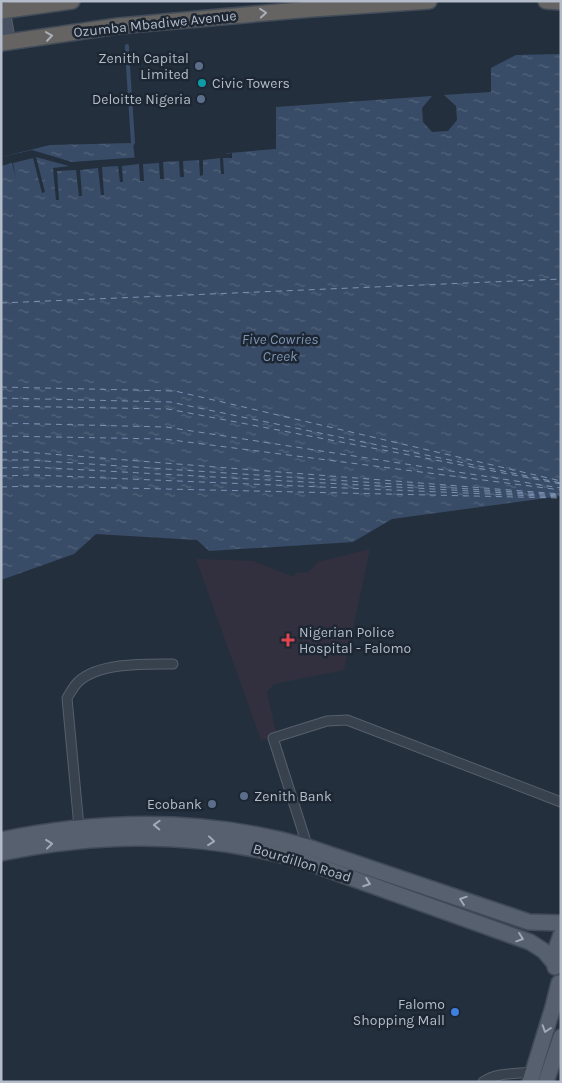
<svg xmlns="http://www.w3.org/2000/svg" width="562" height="1083" font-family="Karla,sans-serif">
  <defs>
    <pattern id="water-ripples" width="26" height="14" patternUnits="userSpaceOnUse" patternTransform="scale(1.25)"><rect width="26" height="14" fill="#394c67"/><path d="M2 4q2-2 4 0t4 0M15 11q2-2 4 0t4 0" fill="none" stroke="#53647b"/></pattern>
  </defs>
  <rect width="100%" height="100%" fill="#242f3e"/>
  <path fill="#32303f" d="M370,549L344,670L274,684L267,692L277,736L261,740L196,559L253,561L294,577L296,573L308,572L318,562Z"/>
  <path fill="url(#water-ripples)" d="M561,54V496L392,519L353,542L209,551L197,540L96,534L74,554L1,580V157L50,145L133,143L135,161L276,149V107L432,96L422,108L423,122L432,132L448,131L457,120L456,106L444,95L491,92V68L516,55Z"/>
  <path fill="#242f3e" d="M32,150L72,162L226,151V154L232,153V158H223L224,174H221L220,158L203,160V175L200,176L199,160L183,161L184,177H180L179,161L163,162L164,179H160L159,163L143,164L144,181H140L139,164L122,166L123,182H120L118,166L102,167L104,195H101L98,168L80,170L82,196H79L76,170L57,171L59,200H56L53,168L69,166L36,157L45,192L42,193L33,158L13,163L16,179L12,163L1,166V157Z"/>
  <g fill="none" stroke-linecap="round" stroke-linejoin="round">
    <g stroke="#394c67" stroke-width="4">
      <path d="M127,46V56"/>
      <path d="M128,66L133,143"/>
    </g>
    <g stroke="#7c92b1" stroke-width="1" stroke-dasharray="6 5" stroke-linecap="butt">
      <path d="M1,303L561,279"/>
      <path d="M1,387L175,391L561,481"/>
      <path d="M1,398L170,402L561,483"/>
      <path d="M1,406L168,409L561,484"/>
      <path d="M1,423L166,427L561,488"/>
      <path d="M1,436L164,439L561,490"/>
      <path d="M1,452H24L561,494"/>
      <path d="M1,460H29L561,495"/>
      <path d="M1,468L32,467L561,496"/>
      <path d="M1,476L34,475L561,497"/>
      <path d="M1,487L34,486L561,498"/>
    </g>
    <defs>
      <g id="minor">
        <path d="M79,827L67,698C70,693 74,686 78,682C99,662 147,664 173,664"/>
        <path d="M308,848L273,738L327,721L347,720L561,802"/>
        <path d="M483,1082C497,1072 516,1074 533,1072"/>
      </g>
      <path id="secondary" d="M1,1L8,41"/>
      <g id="primary">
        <path d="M1,840C103,819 208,818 308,847L529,922L561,923"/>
        <path d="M1,853C102,832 205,832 304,861L530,942L544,951L555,964"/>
        <path d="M555,967L556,949L561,935"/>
        <path d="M530,1082L553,1007L559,983"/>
        <path d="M546,1082L561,1037"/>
      </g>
      <g id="trunk">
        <path d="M546,1L561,2"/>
        <path d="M1,11L72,1"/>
        <path d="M1,43L118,26L312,9L429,1"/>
      </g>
    </defs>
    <use href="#minor" stroke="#565f6c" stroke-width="11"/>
    <use href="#secondary" stroke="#565f6c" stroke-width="16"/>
    <use href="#primary" stroke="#414a57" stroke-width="18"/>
    <use href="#trunk" stroke="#434c59" stroke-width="18"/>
    <use href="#minor" stroke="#38414e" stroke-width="9"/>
    <use href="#secondary" stroke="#465061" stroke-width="14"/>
    <use href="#primary" stroke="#56606e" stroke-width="15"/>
    <use href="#trunk" stroke="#656462" stroke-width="15"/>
  </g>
  <defs><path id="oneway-chevron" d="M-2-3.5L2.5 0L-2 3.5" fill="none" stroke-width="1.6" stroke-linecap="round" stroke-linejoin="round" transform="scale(1.25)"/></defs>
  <g stroke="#a8afba">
    <use href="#oneway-chevron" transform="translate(263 13) rotate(-5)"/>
    <use href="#oneway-chevron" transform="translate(49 36) rotate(-8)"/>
  </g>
  <g stroke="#a1aab7">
    <use href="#oneway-chevron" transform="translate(157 825) rotate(-178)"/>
    <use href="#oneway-chevron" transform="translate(211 841) rotate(6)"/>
    <use href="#oneway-chevron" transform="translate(49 844) rotate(-6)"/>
    <use href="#oneway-chevron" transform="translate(367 883) rotate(20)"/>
    <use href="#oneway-chevron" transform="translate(463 900) rotate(-161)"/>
    <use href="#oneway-chevron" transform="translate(520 938) rotate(19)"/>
    <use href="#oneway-chevron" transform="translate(546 1029) rotate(108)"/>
  </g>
  <g fill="#5c6f8a" stroke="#1d2633" stroke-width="2">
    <circle cx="199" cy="66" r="5"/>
    <circle cx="201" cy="99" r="5"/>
    <circle cx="244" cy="796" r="5"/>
    <circle cx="212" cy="804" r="5"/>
  </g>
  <circle fill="#0f9aa8" stroke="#1d2633" stroke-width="2" cx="202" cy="83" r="5"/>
  <path fill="#e0444e" stroke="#1d2633" stroke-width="2" d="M285.5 632.5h5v5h5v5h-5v5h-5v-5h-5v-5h5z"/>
  <circle fill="#3f7fe0" stroke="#1d2633" stroke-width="2" cx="455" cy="1012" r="5"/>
  <g text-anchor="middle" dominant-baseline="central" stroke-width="5" stroke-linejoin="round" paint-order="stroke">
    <g font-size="14" fill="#b4bcc9" stroke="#1d2633">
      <text transform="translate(155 24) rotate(-6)">Ozumba Mbadiwe Avenue</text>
      <text transform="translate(302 863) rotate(17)">Bourdillon Road</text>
    </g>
    <g font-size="14" fill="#b4bcc9" stroke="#1d2633" text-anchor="end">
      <text x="189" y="58">Zenith Capital<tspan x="189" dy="16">Limited</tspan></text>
      <text x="212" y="83" text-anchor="start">Civic Towers</text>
      <text x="191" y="99">Deloitte Nigeria</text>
      <text x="299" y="632" text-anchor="start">Nigerian Police<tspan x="299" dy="16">Hospital - Falomo</tspan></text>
      <text x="254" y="796" text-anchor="start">Zenith Bank</text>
      <text x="202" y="804">Ecobank</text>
      <text x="445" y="1004">Falomo<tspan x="445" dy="16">Shopping Mall</tspan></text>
    </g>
    <g font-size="15" font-style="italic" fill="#7c92b1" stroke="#1d2633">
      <text x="280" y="339">Five Cowries<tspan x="280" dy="17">Creek</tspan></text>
    </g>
  </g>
  <rect width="562" height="1083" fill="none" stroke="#b4bcc9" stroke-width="5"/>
</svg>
